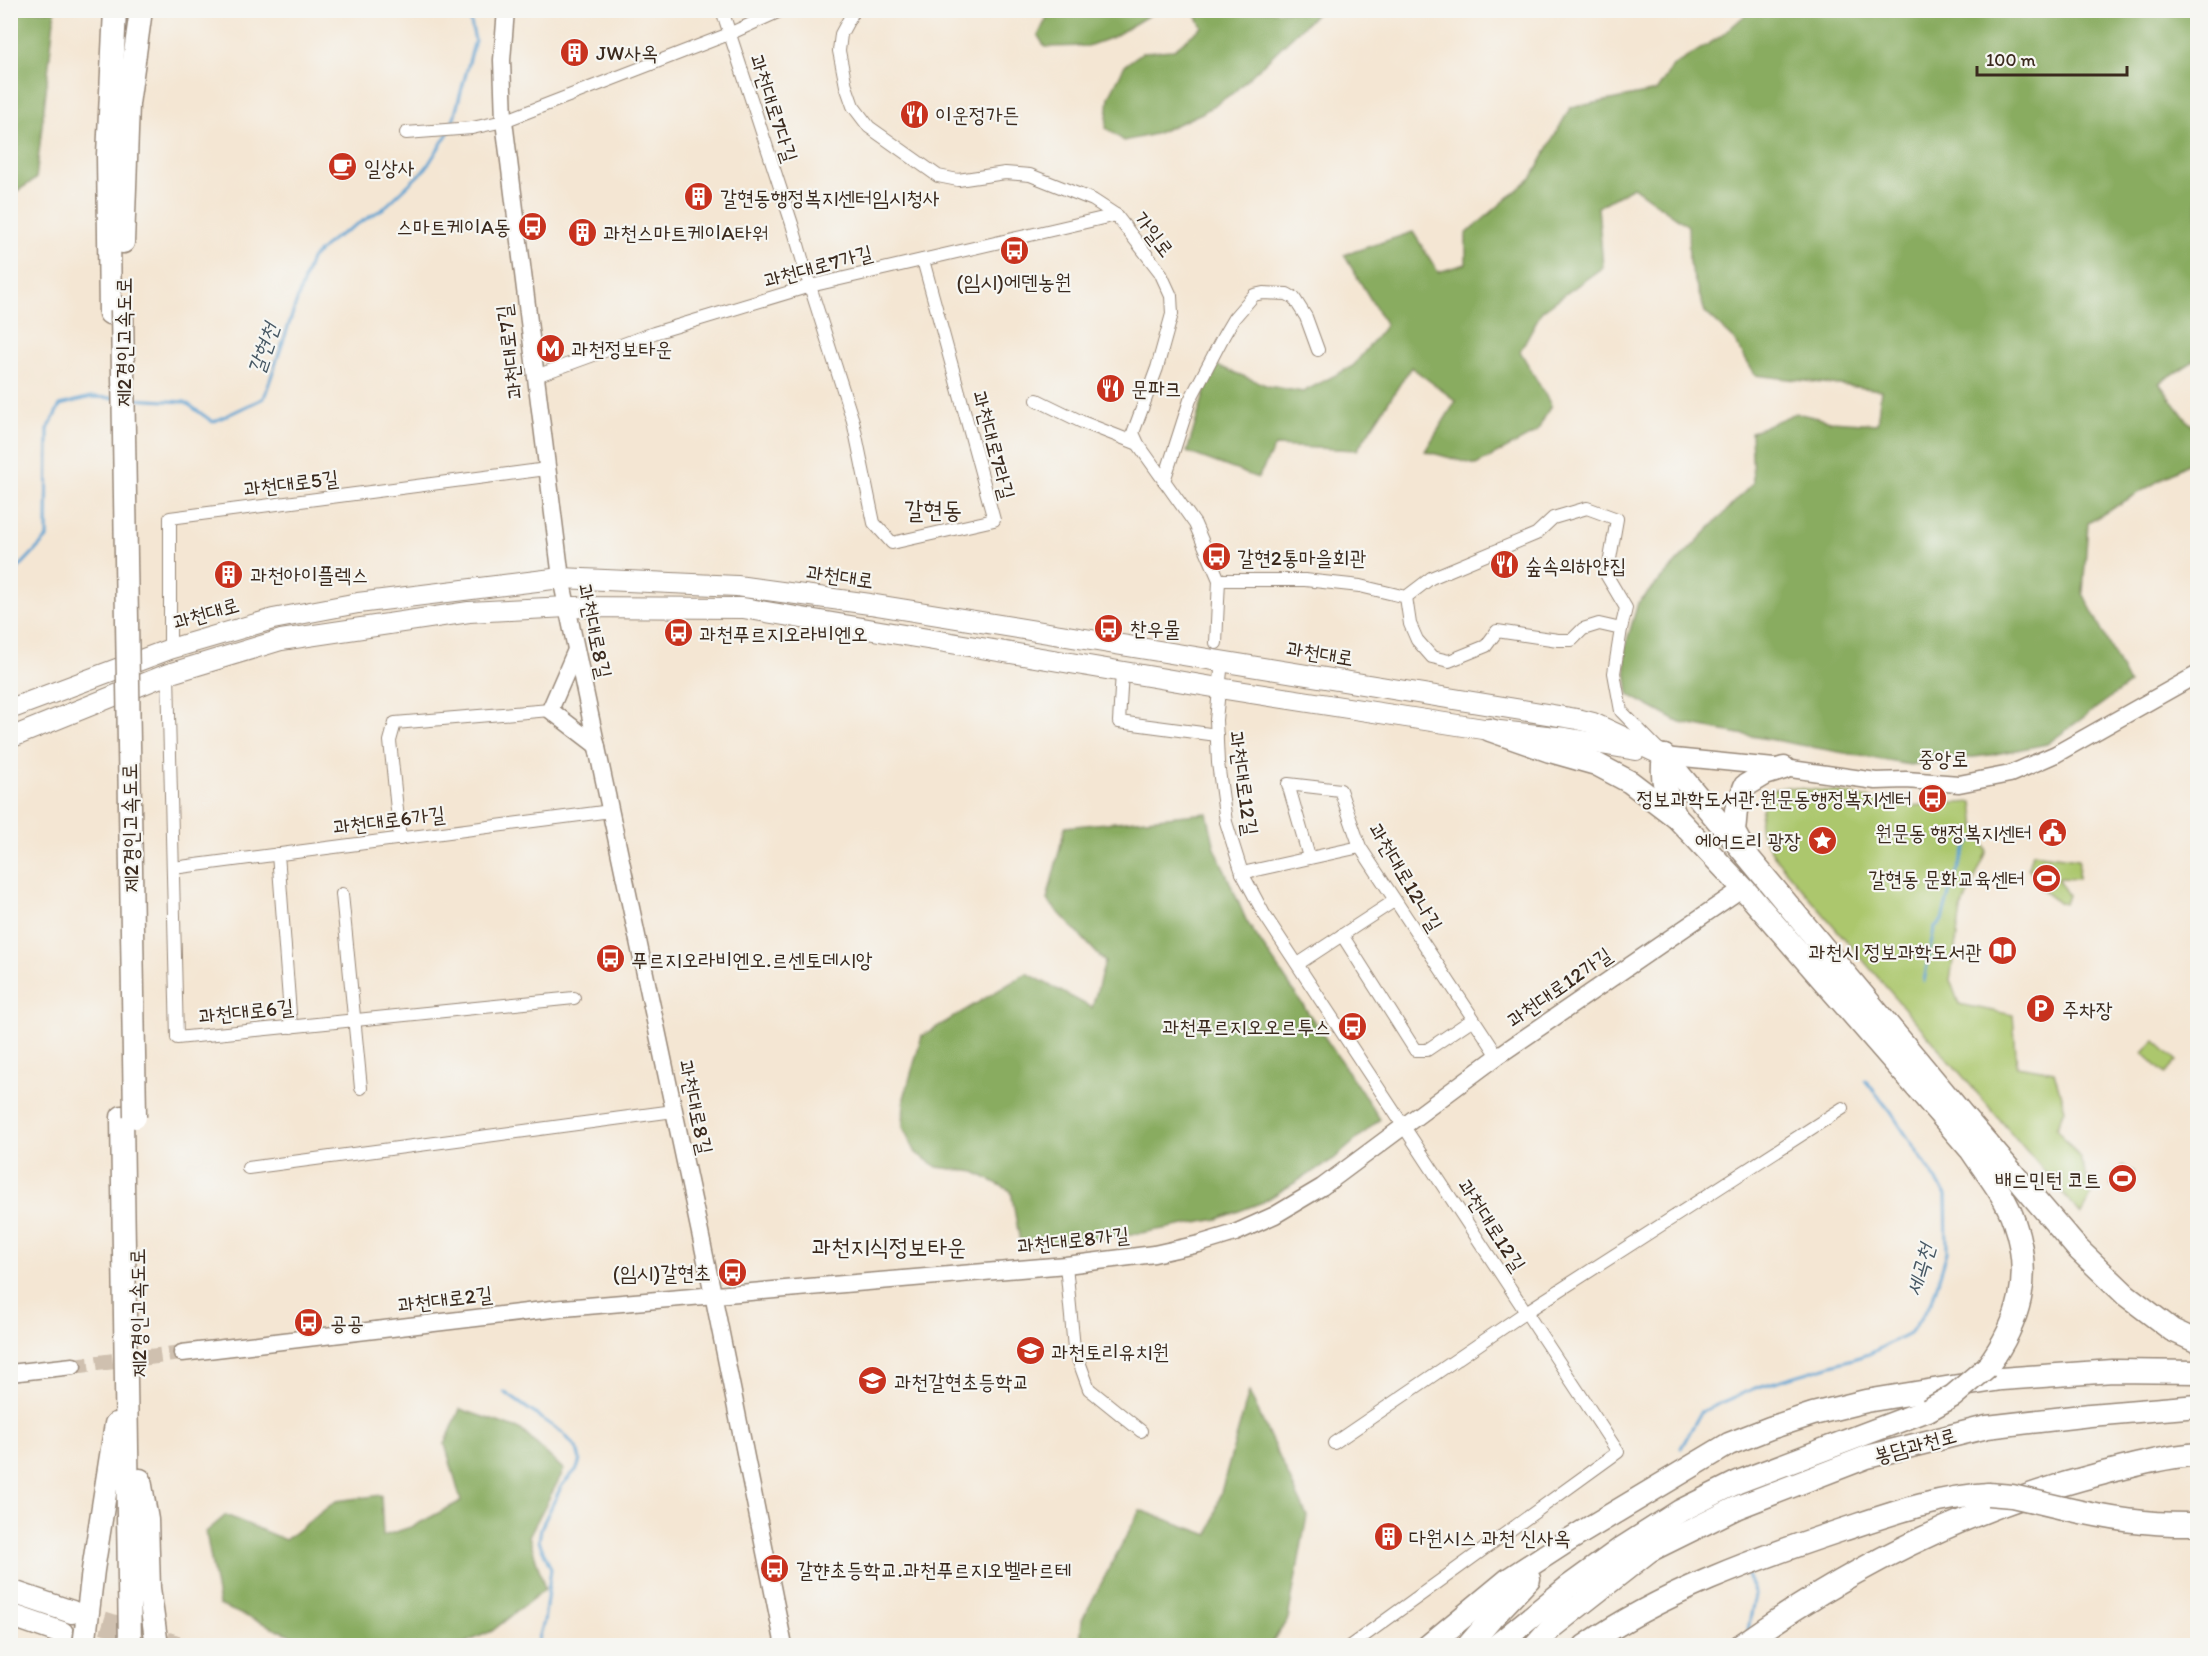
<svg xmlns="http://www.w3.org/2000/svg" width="2208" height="1656" font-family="Itim,'Poor Story',sans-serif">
  <rect width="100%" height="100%" fill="#f6f6f2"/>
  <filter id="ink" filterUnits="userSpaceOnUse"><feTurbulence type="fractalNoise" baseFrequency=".0167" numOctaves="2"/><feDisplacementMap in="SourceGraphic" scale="12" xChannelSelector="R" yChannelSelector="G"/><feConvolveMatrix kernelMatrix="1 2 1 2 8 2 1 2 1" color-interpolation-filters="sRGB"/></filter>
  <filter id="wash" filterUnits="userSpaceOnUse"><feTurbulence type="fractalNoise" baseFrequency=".008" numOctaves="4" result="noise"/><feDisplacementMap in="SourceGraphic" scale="24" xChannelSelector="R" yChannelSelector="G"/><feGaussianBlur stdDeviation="1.35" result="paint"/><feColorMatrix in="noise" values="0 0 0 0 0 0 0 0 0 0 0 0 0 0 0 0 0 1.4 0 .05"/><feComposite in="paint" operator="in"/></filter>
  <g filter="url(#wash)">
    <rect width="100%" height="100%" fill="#f4e6d3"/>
    <g fill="#acc76d" stroke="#747846" stroke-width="1.5">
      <path d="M1787,787L1836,792L1909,806L1973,802L1976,828L1987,851L1961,910L1950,980L1959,1004L2013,1015L2017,1066L2054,1072L2065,1110L2056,1128L2079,1157L2093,1193L2081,1214L1777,860C1758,830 1752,822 1772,790Z"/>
      <path d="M2032,853L2079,859L2078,879L2057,878L2068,895L2065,904C2046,899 2037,882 2028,867Z"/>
      <path d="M2155,1041L2177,1061L2165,1074L2143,1053Z"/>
      <path d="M2122,1166L2134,1172L2123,1193L2111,1186Z"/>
    </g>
    <g fill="#89ac60" stroke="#626b3f" stroke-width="1.5">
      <path d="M11,10L55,11L36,179L11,195Z"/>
      <path d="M1050,11V10L1156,11L1113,37L1088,46L1045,47L1038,36Z"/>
      <path d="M1194,11H1319L1233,93L1202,113L1155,134L1124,141L1106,128L1109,97L1125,65L1143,52L1173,50L1202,27Z"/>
      <path d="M1750,11H2197V359L2159,383L2189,423L2197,428V458L2088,523L2083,593L2129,684L2047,744L1990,755L1910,765L1680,723L1629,695L1624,651L1638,603L1753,483L1751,432L1796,413L1831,421L1877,424L1881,390L1755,375L1733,338L1705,312L1689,263L1688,226L1633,187L1598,207L1603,267L1542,311L1520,351L1551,405L1537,432L1476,465L1425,451L1456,401L1411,367L1357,450L1275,446L1258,478L1187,452L1213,364L1268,386L1303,392L1353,366L1386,325L1344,255L1413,232L1438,272L1466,264V234L1532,177L1570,108L1656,91L1673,66L1720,37Z"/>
      <path d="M1207,813L1215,848L1247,922L1380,1119L1334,1159L1263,1202L1218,1219L1141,1233L1021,1248L1011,1191L975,1172L937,1167L916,1153L903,1127L904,1098L922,1036L1027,973L1092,1008L1105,962L1047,900L1065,827Z"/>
      <path d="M1249,1392L1307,1516L1288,1619L1270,1645H1080L1082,1620L1140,1510L1209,1535Z"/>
      <path d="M460,1409L521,1430L564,1470L529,1536L545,1589L492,1631L460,1645H315L219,1605L206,1532L226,1515L285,1540L336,1501L381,1495L383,1536L414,1526L461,1501L445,1444Z"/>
    </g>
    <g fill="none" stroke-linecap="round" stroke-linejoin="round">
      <g stroke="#5ba0d0" stroke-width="3">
        <path d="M452,125L475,40L468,10"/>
        <path d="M131,399L185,402L213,422L264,398L311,259L333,239L384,208L426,168L448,133"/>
        <path d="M10,577L47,538L48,429L60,405L91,397L116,398"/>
        <path d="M1924,981L1934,929L1942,920L1950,890L1967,846L1973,839"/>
        <path d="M504,1392L564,1434L577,1449L580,1460L577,1469L562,1485L541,1528L539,1541L551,1569L544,1621L537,1646"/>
        <path d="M1681,1448L1701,1412L1755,1388L1869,1354L1911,1332L1932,1301L1947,1252L1946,1195L1890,1111L1865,1080"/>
        <path d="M1746,1573L1755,1594L1748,1630"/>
      </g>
    </g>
  </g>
  <g filter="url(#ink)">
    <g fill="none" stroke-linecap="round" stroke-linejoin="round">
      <path stroke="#cfc0af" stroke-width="16" stroke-dasharray="16 8" stroke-linecap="butt" d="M73,1366L182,1353"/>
      <path stroke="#cfc0af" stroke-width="22" stroke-dasharray="22 11" stroke-linecap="butt" d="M72,1612L177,1646"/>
      <defs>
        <g id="street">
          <path d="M722,10L792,224L810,286L853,421L874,523L892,543L994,520L923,260"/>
          <path d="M854,10L841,34L839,51L846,86L853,106L869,127L938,176L958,180L1005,173L1030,175L1093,200L1116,215L1160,272L1171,296L1172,314L1157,368L1133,433L1138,444L1195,524L1219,580L1216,643"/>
          <path d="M406,133L472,128L504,121L729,34L782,10"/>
          <path d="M536,376L654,333L810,286L1116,215"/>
          <path d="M1037,400L1082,422L1138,444"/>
          <path d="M1164,481L1190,400L1224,335L1234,318L1254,295L1263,293L1287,294L1294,298L1306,317L1318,350"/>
          <path d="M1219,580H1305L1360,586L1406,597L1410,624L1417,640L1432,657L1449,661L1486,646L1497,631L1558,640H1572L1583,629L1599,624L1621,629L1614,673L1621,711L1657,748"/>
          <path d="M1406,597L1431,578L1536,534L1553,518L1587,508L1617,519L1607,576L1626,608L1621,629"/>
          <path d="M170,649V518L547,469"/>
          <path d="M1222,661L1216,720L1218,763L1226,822L1242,873L1264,914L1618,1452L1350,1646"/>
          <path d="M1122,672L1119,722L1217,735"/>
          <path d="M168,674L177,1038L574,998"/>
          <path d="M400,839L390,741L395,723L550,710"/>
          <path d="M278,854L291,1027"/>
          <path d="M1309,857L1288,784L1340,790L1360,847L1498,1056"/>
          <path d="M173,868L611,811"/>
          <path d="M1242,873L1360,847"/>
          <path d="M342,894L361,1088"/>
          <path d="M1342,935L1415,1050H1427L1473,1019"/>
          <path d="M1298,964L1394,901"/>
          <path d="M248,1168L674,1111"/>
          <path d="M1066,1265L1074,1348L1089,1389L1141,1431"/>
          <path d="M1334,1443L1526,1312L1843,1108"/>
        </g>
        <g id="secondary">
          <path d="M506,10L502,60L504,121L561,578L713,1294L784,1646"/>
          <path d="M576,650L550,710L597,746"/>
          <path d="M1664,756L1784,768L1876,781L1906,780L1959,784L2010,774L2056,754L2198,674"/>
          <path d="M182,1353L552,1309L1066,1265L1154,1254L1199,1244L1235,1233L1275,1215L1322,1187L1498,1056L1743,888"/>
          <path d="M10,1373L73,1366"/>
        </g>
        <g id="primary">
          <path d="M10,709L170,649L273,619L358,603L561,578L737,586L870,604L1577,719L1593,723L1664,756"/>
          <path d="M10,738L168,674L281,640L469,612L567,607L743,608L1219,688L1490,730L1566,738L1636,750"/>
        </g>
        <g id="highway">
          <path d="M123,242L128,104L141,10"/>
          <path d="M110,313L108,155L115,10"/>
          <path d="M1490,730L1550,751L1596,764L1630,782L1676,817L1743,888L1971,1150C1986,1173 2006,1196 2014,1222C2033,1276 2020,1322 1987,1367"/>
          <path d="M1664,756L1962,1114L2077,1248L2126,1295L2172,1330L2198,1342"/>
          <path d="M1664,756C1660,780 1666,794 1676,817"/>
          <path d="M1740,843L1734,832L1736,810L1745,786L1765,774L1784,768"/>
          <path d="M122,1117L130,1646"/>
          <path d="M140,1480L147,1520L149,1588L157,1646"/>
          <path d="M2063,1508C2110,1519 2148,1525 2198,1524"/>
          <path d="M10,1591L72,1612"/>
          <path d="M10,1615L62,1633"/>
          <path d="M84,1646L93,1570L116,1424"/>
          <path d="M1428,1646L1509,1579L1569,1540L1729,1444L1770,1428L1813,1414L1866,1401L2001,1379L2113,1371L2198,1372"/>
          <path d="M1468,1646L1491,1619L1529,1579"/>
          <path d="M1496,1646L1568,1587L1622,1548L1680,1511L1738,1482L1928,1410"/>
          <path d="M1535,1646L1552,1627L1649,1551L1738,1507L1867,1457L1987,1427L2090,1415L2198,1406"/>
          <path d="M1585,1646C1661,1593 1755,1559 1842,1530C1891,1514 1937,1497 1988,1494"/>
          <path d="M1740,1646C1851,1567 1972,1506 2104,1473C2135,1465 2165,1457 2198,1454"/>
        </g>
      </defs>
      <use href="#street" stroke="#988878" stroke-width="14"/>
      <use href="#secondary" stroke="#988878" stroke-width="19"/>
      <use href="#primary" stroke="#988878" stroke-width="22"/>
      <use href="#highway" stroke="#988878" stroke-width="25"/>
      <use href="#street" stroke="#fff" stroke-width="12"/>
      <use href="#secondary" stroke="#fff" stroke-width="16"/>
      <use href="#primary" stroke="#fff" stroke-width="20"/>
      <use href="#highway" stroke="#fff" stroke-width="22"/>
      <defs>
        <g id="highway-bridge">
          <path d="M122,310L135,1117"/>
          <path d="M1928,1410L1953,1396L1987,1367"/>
          <path d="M1988,1494L2012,1496L2063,1508"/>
        </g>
      </defs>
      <use href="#highway-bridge" stroke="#988878" stroke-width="25" stroke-linecap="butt"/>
      <use href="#highway-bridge" stroke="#fff" stroke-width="22"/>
    </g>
  </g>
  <defs>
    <symbol id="building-disc" viewBox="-11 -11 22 22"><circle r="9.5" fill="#c8321e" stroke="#f6f6f2"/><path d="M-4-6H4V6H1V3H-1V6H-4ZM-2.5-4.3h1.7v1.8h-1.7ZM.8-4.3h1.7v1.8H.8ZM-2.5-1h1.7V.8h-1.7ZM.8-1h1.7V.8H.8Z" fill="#fff"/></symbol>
    <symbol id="restaurant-disc" viewBox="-11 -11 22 22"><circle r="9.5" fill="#c8321e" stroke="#f6f6f2"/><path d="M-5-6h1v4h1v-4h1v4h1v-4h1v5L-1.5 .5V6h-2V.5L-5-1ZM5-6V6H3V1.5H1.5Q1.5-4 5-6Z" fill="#fff"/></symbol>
    <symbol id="cafe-disc" viewBox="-11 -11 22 22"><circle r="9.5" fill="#c8321e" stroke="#f6f6f2"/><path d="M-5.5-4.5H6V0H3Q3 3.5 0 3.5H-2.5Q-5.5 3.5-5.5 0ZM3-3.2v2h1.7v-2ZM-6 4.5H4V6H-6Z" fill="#fff"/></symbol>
    <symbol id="bus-disc" viewBox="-11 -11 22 22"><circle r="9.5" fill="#c8321e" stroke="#f6f6f2"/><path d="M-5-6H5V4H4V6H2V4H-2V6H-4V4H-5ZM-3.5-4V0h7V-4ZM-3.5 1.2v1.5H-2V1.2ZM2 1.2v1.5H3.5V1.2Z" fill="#fff"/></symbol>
    <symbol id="metro-disc" viewBox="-11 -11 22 22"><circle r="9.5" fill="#c8321e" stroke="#f6f6f2"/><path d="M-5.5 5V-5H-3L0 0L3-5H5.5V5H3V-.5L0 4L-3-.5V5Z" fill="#fff"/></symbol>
    <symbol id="civic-disc" viewBox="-11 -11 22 22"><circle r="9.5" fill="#c8321e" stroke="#f6f6f2"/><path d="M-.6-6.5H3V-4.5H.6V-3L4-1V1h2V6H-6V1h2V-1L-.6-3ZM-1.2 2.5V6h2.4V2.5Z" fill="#fff"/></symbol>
    <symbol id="sight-disc" viewBox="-11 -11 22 22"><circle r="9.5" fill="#c8321e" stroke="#f6f6f2"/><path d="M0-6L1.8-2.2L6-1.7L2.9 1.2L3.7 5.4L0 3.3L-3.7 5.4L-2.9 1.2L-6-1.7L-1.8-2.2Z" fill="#fff"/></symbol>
    <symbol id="stadium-disc" viewBox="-11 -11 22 22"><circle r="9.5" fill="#c8321e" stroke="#f6f6f2"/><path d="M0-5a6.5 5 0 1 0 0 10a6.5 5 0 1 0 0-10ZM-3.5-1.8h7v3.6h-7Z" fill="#fff"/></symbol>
    <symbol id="library-disc" viewBox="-11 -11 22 22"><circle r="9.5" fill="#c8321e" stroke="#f6f6f2"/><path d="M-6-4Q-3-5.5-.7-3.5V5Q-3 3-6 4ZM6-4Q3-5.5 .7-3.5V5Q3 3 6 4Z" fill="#fff"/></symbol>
    <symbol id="parking-disc" viewBox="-11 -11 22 22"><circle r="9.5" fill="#c8321e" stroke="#f6f6f2"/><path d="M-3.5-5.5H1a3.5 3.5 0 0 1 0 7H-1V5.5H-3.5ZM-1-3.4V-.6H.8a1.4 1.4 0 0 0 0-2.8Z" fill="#fff"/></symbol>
    <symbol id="school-disc" viewBox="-11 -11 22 22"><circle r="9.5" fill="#c8321e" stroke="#f6f6f2"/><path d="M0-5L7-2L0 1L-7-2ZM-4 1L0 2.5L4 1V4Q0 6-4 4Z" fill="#fff"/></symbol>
  </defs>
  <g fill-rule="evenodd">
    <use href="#building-disc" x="558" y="36" width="33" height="33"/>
    <use href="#restaurant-disc" x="898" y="98" width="33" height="33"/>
    <use href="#cafe-disc" x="326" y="150" width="33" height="33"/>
    <use href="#building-disc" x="682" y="180" width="33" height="33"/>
    <use href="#bus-disc" x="516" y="210" width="33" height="33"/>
    <use href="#building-disc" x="566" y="216" width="33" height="33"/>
    <use href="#bus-disc" x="998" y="234" width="33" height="33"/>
    <use href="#metro-disc" x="534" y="332" width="33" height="33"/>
    <use href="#restaurant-disc" x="1094" y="372" width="33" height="33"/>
    <use href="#bus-disc" x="1200" y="540" width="33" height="33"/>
    <use href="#restaurant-disc" x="1488" y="548" width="33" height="33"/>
    <use href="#building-disc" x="212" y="558" width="33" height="33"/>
    <use href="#bus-disc" x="1092" y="612" width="33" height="33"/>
    <use href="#bus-disc" x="662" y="616" width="33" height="33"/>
    <use href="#bus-disc" x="1916" y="782" width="33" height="33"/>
    <use href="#civic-disc" x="2036" y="816" width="33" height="33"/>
    <use href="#sight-disc" x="1806" y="824" width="33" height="33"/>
    <use href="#stadium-disc" x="2030" y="862" width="33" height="33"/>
    <use href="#library-disc" x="1986" y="934" width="33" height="33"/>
    <use href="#bus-disc" x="594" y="942" width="33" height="33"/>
    <use href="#parking-disc" x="2024" y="992" width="33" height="33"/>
    <use href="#bus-disc" x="1336" y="1010" width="33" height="33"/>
    <use href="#stadium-disc" x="2106" y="1162" width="33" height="33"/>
    <use href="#bus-disc" x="716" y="1256" width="33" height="33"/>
    <use href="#bus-disc" x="292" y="1306" width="33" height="33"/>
    <use href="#school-disc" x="1014" y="1334" width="33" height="33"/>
    <use href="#school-disc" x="856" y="1364" width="33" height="33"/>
    <use href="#building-disc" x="1372" y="1520" width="33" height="33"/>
    <use href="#bus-disc" x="758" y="1552" width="33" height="33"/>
  </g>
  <g text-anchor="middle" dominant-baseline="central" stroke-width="4.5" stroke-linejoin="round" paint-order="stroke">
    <g font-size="21" fill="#3b2a1e" stroke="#f6f6f2" text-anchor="start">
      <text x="596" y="52">JW사옥</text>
      <text x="935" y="114">이운정가든</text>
      <text x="364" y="167">일상사</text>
      <text x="720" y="197">갈현동행정복지센터임시청사</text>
      <text x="511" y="226" text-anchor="end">스마트케이A동</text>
      <text x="603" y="232">과천스마트케이A타워</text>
      <text x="1014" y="281" text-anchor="middle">(임시)에덴농원</text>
      <text x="571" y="348">과천정보타운</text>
      <text x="1131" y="388">문파크</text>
      <text x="1237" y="557">갈현2통마을회관</text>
      <text x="1525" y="565">숲속의하얀집</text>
      <text x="250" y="574">과천아이플렉스</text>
      <text x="1130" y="628">찬우물</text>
      <text x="699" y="633">과천푸르지오라비엔오</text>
      <text x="1912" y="798" text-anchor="end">정보과학도서관.원문동행정복지센터</text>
      <text x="2032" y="832" text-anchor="end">원문동 행정복지센터</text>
      <text x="1801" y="840" text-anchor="end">에어드리 광장</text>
      <text x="2025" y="878" text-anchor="end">갈현동 문화교육센터</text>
      <text x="1982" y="951" text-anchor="end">과천시 정보과학도서관</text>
      <text x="631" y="959">푸르지오라비엔오.르센토데시앙</text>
      <text x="2062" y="1009">주차장</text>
      <text x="1331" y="1026" text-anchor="end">과천푸르지오오르투스</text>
      <text x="2101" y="1179" text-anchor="end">배드민턴 코트</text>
      <text x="711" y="1272" text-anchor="end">(임시)갈현초</text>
      <text x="330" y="1322">공공</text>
      <text x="1051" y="1351">과천토리유치원</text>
      <text x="894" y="1381">과천갈현초등학교</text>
      <text x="1409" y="1537">다원시스 과천 신사옥</text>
      <text x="796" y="1569">갈햔초등학교.과천푸르지오벨라르테</text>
    </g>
    <g font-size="21" fill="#3b2a1e" stroke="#f6f6f2">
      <text transform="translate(774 108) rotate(72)">과천대로7다길</text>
      <text transform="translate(1154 234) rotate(52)">가일로</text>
      <text transform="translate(818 266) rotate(-15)">과천대로7가길</text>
      <text transform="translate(123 342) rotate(-90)">제2경인고속도로</text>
      <text transform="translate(509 352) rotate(-97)">과천대로7길</text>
      <text transform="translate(994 445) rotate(75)">과천대로7라길</text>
      <text transform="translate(291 483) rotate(-7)">과천대로5길</text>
      <text transform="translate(840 576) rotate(8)">과천대로</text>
      <text transform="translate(206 613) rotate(-16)">과천대로</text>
      <text transform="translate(595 631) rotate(78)">과천대로8길</text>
      <text transform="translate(1320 653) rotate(9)">과천대로</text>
      <text x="1943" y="758">중앙로</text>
      <text transform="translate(1244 783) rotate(82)">과천대로12길</text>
      <text transform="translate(389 820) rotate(-7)">과천대로6가길</text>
      <text transform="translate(130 828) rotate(-91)">제2경인고속도로</text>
      <text transform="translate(1406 877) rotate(59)">과천대로12나길</text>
      <text transform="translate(1559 987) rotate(-35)">과천대로12가길</text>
      <text transform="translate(246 1011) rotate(-6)">과천대로6길</text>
      <text transform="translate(696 1107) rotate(78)">과천대로8길</text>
      <text transform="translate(1492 1225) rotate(57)">과천대로12길</text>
      <text transform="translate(1073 1240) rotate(-6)">과천대로8가길</text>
      <text transform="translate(445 1299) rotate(-7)">과천대로2길</text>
      <text transform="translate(138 1313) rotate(-91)">제2경인고속도로</text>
      <text transform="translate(1915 1445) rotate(-15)">봉담과천로</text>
    </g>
    <g font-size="22" font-style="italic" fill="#485965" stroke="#f6f6f2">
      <text transform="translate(263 349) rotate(-71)">갈현천</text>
      <text transform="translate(1920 1270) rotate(-74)">세곡천</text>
    </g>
    <g font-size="24" fill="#3b2a1e" stroke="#f6f6f2">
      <text x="933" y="509">갈현동</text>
      <text x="889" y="1246">과천지식정보타운</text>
    </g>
  </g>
  <rect width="2208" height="1656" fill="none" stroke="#f6f6f2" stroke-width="36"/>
  <path d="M1977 66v9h150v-9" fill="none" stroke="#3b2a1e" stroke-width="3"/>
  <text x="1986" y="66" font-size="18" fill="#3b2a1e" stroke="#f6f6f2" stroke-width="4.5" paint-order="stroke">100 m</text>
</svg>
